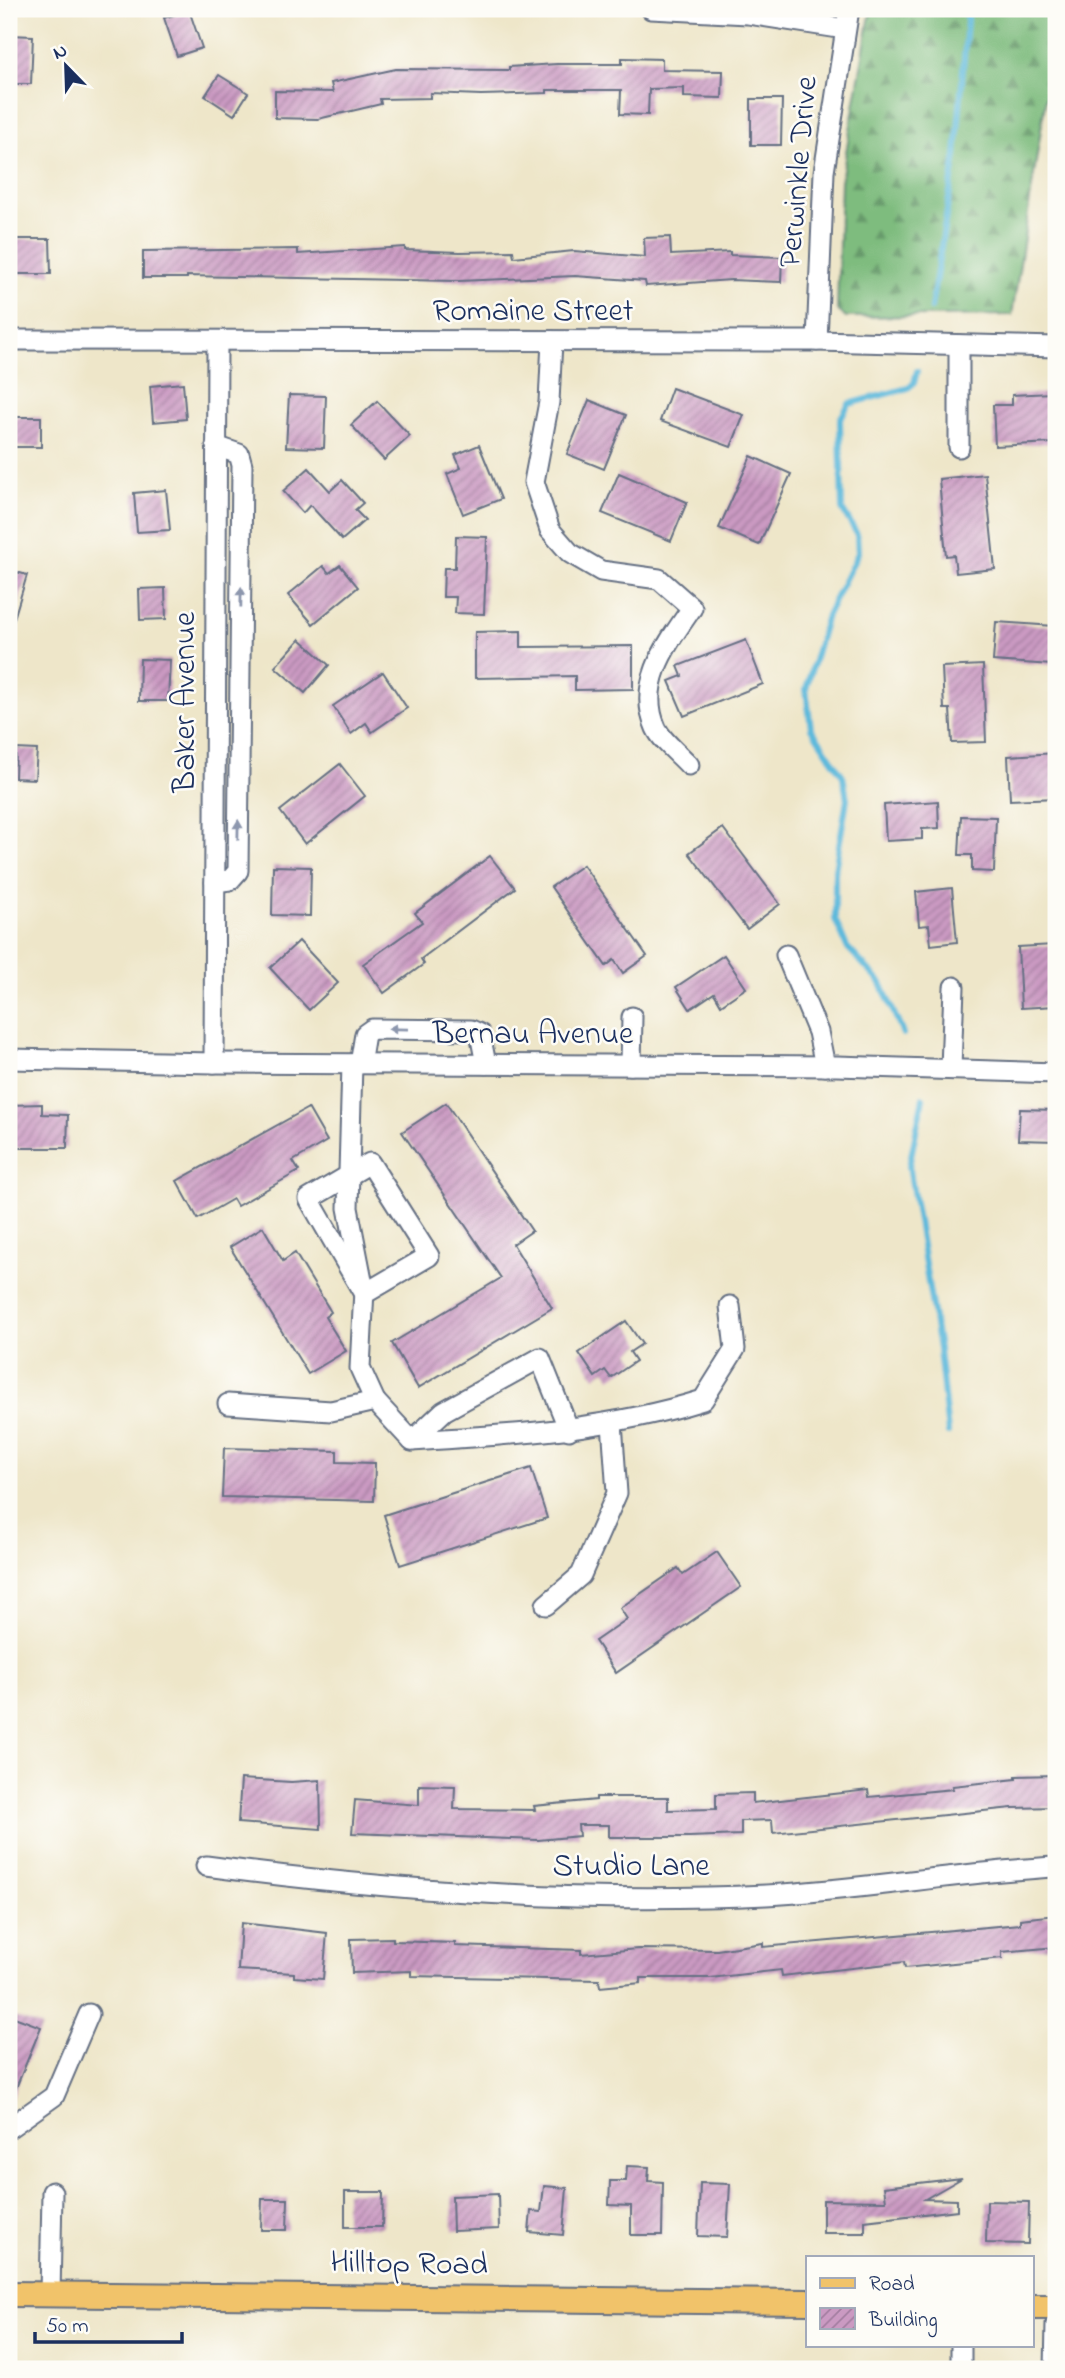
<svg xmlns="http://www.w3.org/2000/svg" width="1065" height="2378" font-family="'Indie Flower',sans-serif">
  <defs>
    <pattern id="forest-firs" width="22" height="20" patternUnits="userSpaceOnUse" patternTransform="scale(1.75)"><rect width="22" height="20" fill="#7ebc7e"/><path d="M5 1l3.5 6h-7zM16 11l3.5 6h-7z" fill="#66996a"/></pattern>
    <pattern id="building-hatch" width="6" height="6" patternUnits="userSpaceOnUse" patternTransform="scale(1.75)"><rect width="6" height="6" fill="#cb9ac2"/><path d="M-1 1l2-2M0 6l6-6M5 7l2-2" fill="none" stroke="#a47ea1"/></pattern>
  </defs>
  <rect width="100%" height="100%" fill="#fdfcf7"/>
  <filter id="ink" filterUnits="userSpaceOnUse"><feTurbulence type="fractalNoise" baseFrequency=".0143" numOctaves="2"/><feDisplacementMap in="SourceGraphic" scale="14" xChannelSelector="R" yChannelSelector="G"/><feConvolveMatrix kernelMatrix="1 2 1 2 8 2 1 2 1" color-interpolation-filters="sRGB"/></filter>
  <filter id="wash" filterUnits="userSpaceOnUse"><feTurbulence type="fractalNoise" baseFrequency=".00686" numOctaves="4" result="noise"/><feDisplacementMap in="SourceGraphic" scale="28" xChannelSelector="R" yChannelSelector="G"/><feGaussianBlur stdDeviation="1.57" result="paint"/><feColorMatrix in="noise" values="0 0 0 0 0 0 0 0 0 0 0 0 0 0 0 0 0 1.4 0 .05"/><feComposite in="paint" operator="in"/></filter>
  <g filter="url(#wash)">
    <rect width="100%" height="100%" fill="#eee6c9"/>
    <path fill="url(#forest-firs)" stroke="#4c766e" stroke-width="2" d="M871,9H1056V90L1047,91L1012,315L846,317L837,310L841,181Z"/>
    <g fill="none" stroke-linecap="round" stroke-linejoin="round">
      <g stroke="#5db9db" stroke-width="6">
        <path d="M931,308L956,155L968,9"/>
        <path d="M903,1034L881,983L847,947L835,919V870L847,799L843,776L811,728L806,689L827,615L858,553L857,534L842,509L840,419L849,404L908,388L914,383L917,371"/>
        <path d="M923,1098L909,1166L939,1349L948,1433"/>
      </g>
    </g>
    <g id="blocks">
      <g fill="url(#building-hatch)">
        <path d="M189,10L202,48L177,56L164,18Z"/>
        <path d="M9,35L33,36L31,84H9Z"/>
        <path d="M622,58L662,59V70L723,71L722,98L684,97V88L649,89L648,115L620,114L621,90H547V93L481,95L430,93V98L380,99L381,104L318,119L275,118V91L333,92L331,83L396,69L509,70V67L557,64H622Z"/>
        <path d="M219,75L248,93L234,115L205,96Z"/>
        <path d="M751,99H782L781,145H751Z"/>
        <path d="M670,237L671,255L730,252V255L782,257L781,282L731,280L646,286L645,281L575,276L458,281L187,276V278H143V251L298,249V254L405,247V250L460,252L513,251L514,257L574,251L645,257L644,238Z"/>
        <path d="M12,239H50L51,274H12Z"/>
        <path d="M183,383L186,419L153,422L150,386Z"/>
        <path d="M672,388L744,415L731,447L660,421Z"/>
        <path d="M1051,393L1053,443L995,446L993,405H1012V395Z"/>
        <path d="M289,395L326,396L324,448L286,447Z"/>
        <path d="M589,400L626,415L604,469L567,454Z"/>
        <path d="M377,401L410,436L384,460L351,425Z"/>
        <rect x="9" y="417" width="32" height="30"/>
        <path d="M479,445L501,499L463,514L447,474L461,468L455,455Z"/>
        <path d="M751,456L791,474L759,545L719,528Z"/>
        <path d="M309,468L330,491L342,480L363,503L355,510L365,520L342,540L310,505L303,513L283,491Z"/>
        <path d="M619,473L687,502L671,541L602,513Z"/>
        <path d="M985,474L995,569L956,573L954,555L946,556L939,479Z"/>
        <path d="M166,490L170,530L137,532L134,493Z"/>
        <path d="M456,536L487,537L484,614L455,613L456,597H443L444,568H455Z"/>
        <path d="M340,565L358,587L313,624L288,595L323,566L329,573Z"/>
        <path d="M9,570L27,575L13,622H9Z"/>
        <path d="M165,588L166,619L140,620L139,589Z"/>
        <path d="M996,622L1054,626L1052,665L993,661Z"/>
        <path d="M521,631V647L633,646V689L575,690V676L475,678V632Z"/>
        <path d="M300,639L329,665L305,693L275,667Z"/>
        <path d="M746,640L763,684L684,716L669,681L682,676L678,666Z"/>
        <path d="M140,659L170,660L168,701H139Z"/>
        <path d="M983,665L986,742L952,743L950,709H944L942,667Z"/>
        <path d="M383,672L407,708L372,732L366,723L351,734L333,706Z"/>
        <path d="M16,749L37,750L35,779L15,778Z"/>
        <path d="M1056,753V798L1010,800L1008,756Z"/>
        <path d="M340,764L365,796L305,844L280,811Z"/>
        <path d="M938,801L939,828L922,829V839L886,841L884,805Z"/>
        <path d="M961,816L996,817L994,872L972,871V855H959Z"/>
        <path d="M723,828L780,904L747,929L689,853Z"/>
        <path d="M490,856L515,888L421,959L424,964L384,993L363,964L422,922L415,913Z"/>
        <path d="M583,865L647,956L623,973L614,960L606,966L551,887Z"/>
        <path d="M273,866L311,867L310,916L272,915Z"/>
        <path d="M952,888L957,942L931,945L929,925L919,926L916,892Z"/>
        <path d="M299,941L338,983L309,1010L270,968Z"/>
        <path d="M1054,945L1056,1006L1021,1008L1018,947Z"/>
        <path d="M724,955L746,988L721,1005L714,993L690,1009L676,987Z"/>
        <path d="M446,1103L532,1231L513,1244L552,1308L418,1388L392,1343L501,1278L402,1132Z"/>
        <path d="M42,1104V1114L68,1115L67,1148H9V1105Z"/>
        <path d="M308,1108L327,1141L293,1161L299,1171L237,1206L233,1199L198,1219L177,1181Z"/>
        <path d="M1020,1109L1056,1110V1141L1018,1140Z"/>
        <path d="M263,1227L283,1261L295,1253L331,1312L325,1317L346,1351L308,1374L230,1247Z"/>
        <path d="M626,1321L642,1344L630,1352L636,1361L611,1378L605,1370L595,1377L579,1353Z"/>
        <path d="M224,1448L337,1451V1462L375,1463L374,1501L222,1497Z"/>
        <path d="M531,1468L547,1518L400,1565L384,1515Z"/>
        <path d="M717,1552L741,1587L616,1673L595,1641L627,1619L620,1608L678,1568L683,1575Z"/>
        <path d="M1056,1775V1807L1012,1808L773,1833L772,1820L741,1821V1835L689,1837H609V1825H578L579,1836L538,1840L352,1833L355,1800L419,1805V1785L455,1786L454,1809L535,1810L534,1806L596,1800V1797H668V1810L716,1809V1794L753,1793V1803L868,1790L869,1797L953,1789L952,1786L1016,1779V1776Z"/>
        <path d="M241,1779L291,1782L320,1780L321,1829L238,1823Z"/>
        <path d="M1056,1915V1947L1002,1952V1958L905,1968L904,1962L782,1976L781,1970L710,1978H641V1983L600,1987L599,1980L411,1976V1971L352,1973L351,1939L393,1938V1941L455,1943V1946L581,1950V1954L638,1949L717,1950L763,1943V1947L1020,1924V1919Z"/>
        <path d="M241,1923L327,1933L323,1979L294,1977V1973L238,1970Z"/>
        <path d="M9,2015L41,2027L9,2105Z"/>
        <path d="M627,2166L649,2167L648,2181L663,2182L662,2235H631V2206L609,2205L610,2181H626Z"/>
        <path d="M962,2178L925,2199L957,2200V2210L865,2221V2233H823V2200L886,2201L884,2187Z"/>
        <path d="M700,2183L730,2184L727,2237L698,2236Z"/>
        <path d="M544,2186L567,2188L563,2235L529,2232L531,2211L541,2212Z"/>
        <path d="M345,2192H383L382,2227H345Z"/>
        <path d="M498,2194L499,2229L453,2231L452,2196Z"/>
        <path d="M262,2199H288L287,2230H261Z"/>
        <path d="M987,2201L1029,2202L1028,2244L986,2243Z"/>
      </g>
    </g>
  </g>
  <g filter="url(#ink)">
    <use href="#blocks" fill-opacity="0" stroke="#656f83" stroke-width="2"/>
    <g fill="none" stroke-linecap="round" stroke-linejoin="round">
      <defs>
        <g id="minor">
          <path d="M651,9L748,14L845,29"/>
          <path d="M9,340L817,341L1056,347"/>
          <path d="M552,341L549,402L534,482L550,530L570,553L601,571L659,579L692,608C668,643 636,683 656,728C662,741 679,754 689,765"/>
          <path d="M817,341L824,172L849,9"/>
          <path d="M959,447V345"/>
          <path d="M215,882L230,880L238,871L242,465L239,454L216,446"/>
          <path d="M786,955L818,1032L825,1066"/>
          <path d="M9,1059L214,1063L837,1066L1056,1073"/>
          <path d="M214,1063L217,342"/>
          <path d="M352,1064L348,1208L364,1290L360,1368L375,1401L412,1441C512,1435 606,1430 703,1400L735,1349L730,1306"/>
          <path d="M360,1064L365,1034L372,1029L471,1030L480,1034L486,1064"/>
          <path d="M631,1065L632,1017"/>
          <path d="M951,1068L954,987"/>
          <path d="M370,1163L429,1256L364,1294L309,1199Z"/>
          <path d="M228,1404L331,1411L375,1401"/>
          <path d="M412,1441L444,1411L540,1358L569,1430"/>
          <path d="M546,1605L581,1575L617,1493L612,1423"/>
          <path d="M206,1866C392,1891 578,1904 766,1895C863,1890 959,1872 1056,1867"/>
          <path d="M9,2128L54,2096L89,2014"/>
          <path d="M50,2295L52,2192"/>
          <path d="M961,2345V2369"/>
          <path d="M1055,2369L1056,2324"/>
        </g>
        <g id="major">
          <path d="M9,2294L808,2302"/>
          <path d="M1032,2307H1056"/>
        </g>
      </defs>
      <use href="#minor" stroke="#656f83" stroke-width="23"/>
      <use href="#major" stroke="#656f83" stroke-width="28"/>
      <use href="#minor" stroke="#fff" stroke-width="19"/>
      <use href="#major" stroke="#f1c36a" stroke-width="24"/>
    </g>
    <defs><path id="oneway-solid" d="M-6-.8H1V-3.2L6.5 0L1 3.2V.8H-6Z" transform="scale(1.75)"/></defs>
    <g fill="#8d97ae">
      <use href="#oneway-solid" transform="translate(241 597) rotate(-89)"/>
      <use href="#oneway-solid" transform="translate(238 830) rotate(-89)"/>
      <use href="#oneway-solid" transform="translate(398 1029) rotate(-179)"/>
    </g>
  </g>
  <g text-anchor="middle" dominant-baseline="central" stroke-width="5" stroke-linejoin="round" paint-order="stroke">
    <g font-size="32" fill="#1b2f5e" stroke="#fdfcf7">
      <text transform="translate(800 172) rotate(-85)">Perwinkle Drive</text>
      <text x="533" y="312">Romaine Street</text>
      <text transform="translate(186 702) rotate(-90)">Baker Avenue</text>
      <text x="533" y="1035">Bernau Avenue</text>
      <text x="631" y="1867">Studio Lane</text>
      <text transform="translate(409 2265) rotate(1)">Hilltop Road</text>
    </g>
  </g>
  <rect width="1065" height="2378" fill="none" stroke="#fdfcf7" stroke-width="35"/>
  <rect x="806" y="2256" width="228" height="91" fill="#fdfcf7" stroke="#a3aaba" stroke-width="2"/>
  <rect x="820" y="2278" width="35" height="10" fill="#f1c36a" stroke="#a3aaba" stroke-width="2"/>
  <text x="869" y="2290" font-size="21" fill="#1b2f5e">Road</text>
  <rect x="820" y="2308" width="35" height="21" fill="url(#building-hatch)" stroke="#a3aaba" stroke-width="2"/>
  <text x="869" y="2326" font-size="21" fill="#1b2f5e">Building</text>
  <g transform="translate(66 66) rotate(337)" stroke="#fdfcf7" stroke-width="5" paint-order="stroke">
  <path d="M0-5L12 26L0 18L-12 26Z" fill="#1b2f5e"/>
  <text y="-10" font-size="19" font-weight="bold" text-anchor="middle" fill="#1b2f5e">N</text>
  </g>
  <path d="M35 2332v10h147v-10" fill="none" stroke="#1b2f5e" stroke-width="3.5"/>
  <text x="46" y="2332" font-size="21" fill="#1b2f5e" stroke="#fdfcf7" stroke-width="5" paint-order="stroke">50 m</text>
</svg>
